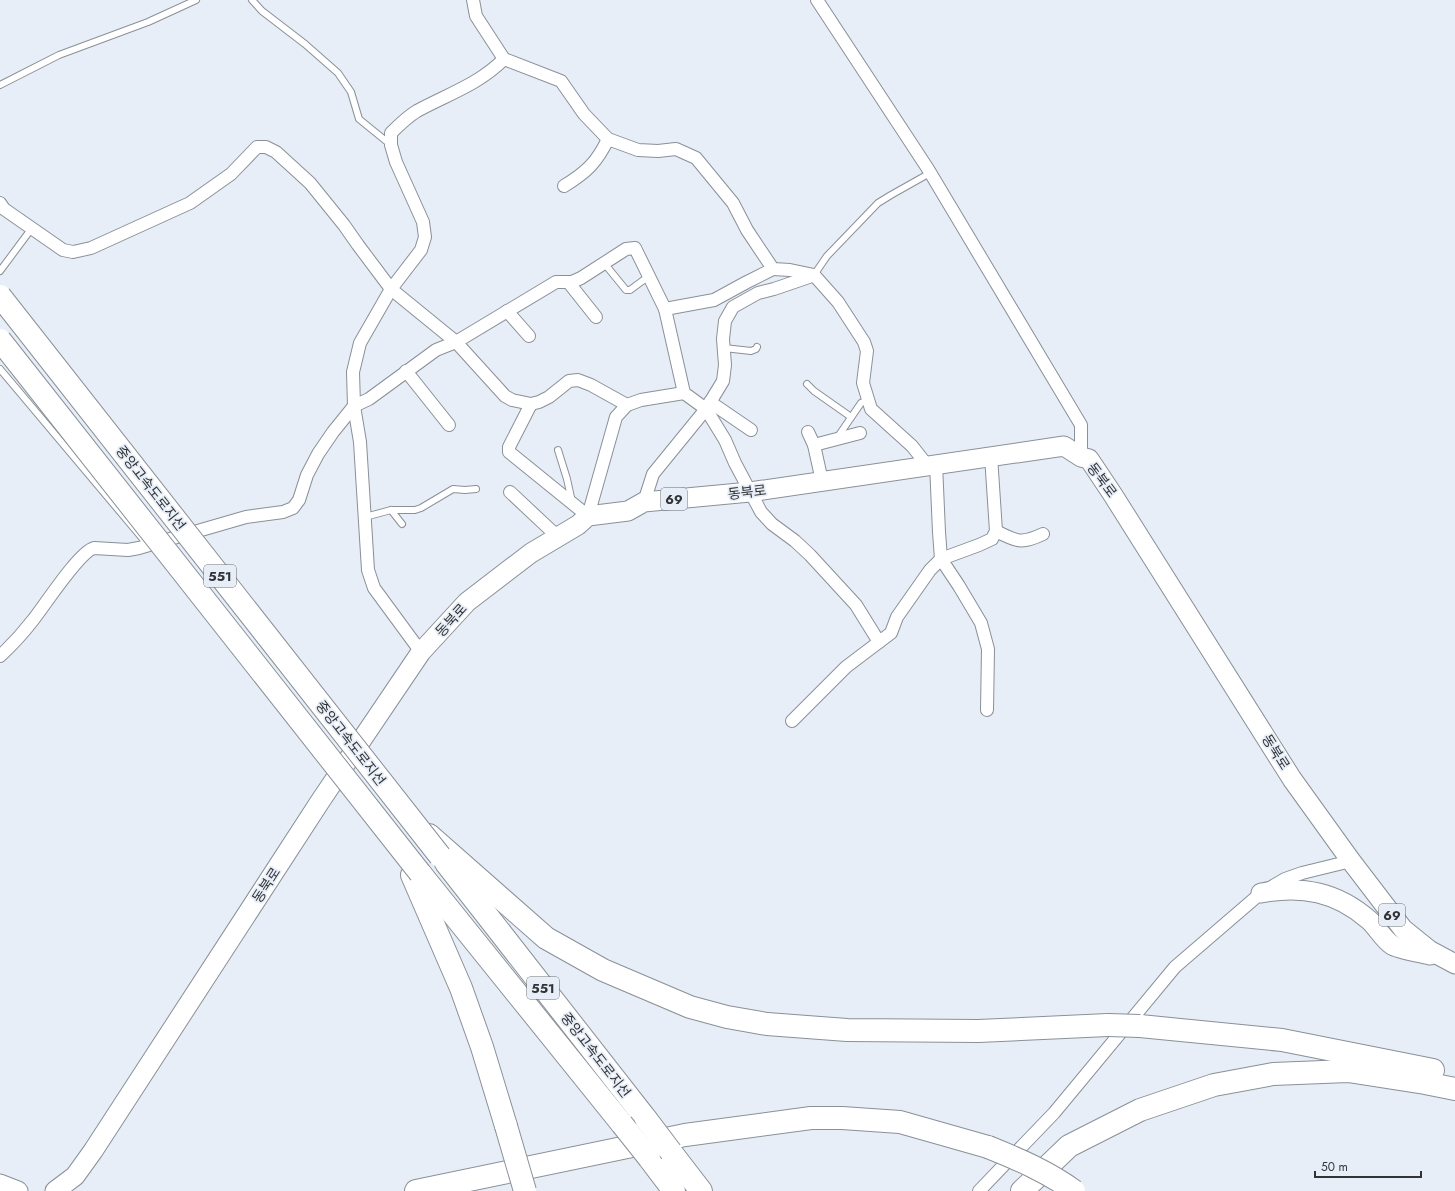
<svg xmlns="http://www.w3.org/2000/svg" width="1455" height="1191" font-family="Jost,'Noto Sans KR',sans-serif">
  <rect width="100%" height="100%" fill="#e7eef7"/>
  <g fill="none" stroke-linecap="round" stroke-linejoin="round">
    <defs>
      <g id="lane">
        <path d="M252,0L262,11L305,44L338,73L351,92L359,119L391,145"/>
        <path d="M0,85L59,55L148,22L196,0"/>
        <path d="M604,263L626,290H630L649,276"/>
        <path d="M0,271L32,228"/>
        <path d="M814,275L827,256L878,203L891,195L930,173"/>
        <path d="M724,348L751,351L756,349L757,347"/>
        <path d="M0,369L148,545"/>
        <path d="M807,384L814,391L851,417"/>
        <path d="M837,438L861,403L868,400"/>
        <path d="M558,450L567,479L572,502"/>
        <path d="M391,510L402,524"/>
        <path d="M365,517L391,510H415L421,508L453,489L465,490L476,489"/>
      </g>
      <g id="street">
        <path d="M473,0L476,16L504,59L561,81L584,114L608,139L638,150L658,151L676,149L696,158L733,203L747,230L773,269L790,270L814,275L838,302L864,342L867,351L863,383L871,409L912,446L927,465"/>
        <path d="M817,0L928,169L1081,425V457"/>
        <path d="M504,59C478,85 448,94 417,111C407,117 399,125 391,133V145L396,162L423,222L425,237L421,250L391,289L456,342L505,396L512,400L531,404L539,402L549,397L569,381L578,380L591,385L627,405"/>
        <path d="M564,186C587,172 597,162 608,139"/>
        <path d="M0,203L4,209L63,250L73,252L91,248L190,203L231,174L257,147H266L276,152L310,183L344,225L358,245L391,289L360,343L353,372L354,406L360,442L368,570L374,588L421,652"/>
        <path d="M569,283L596,317"/>
        <path d="M665,309L684,393L706,409L725,440L735,463L761,512L772,524L795,541L810,555L856,605L879,642L891,633L897,617L930,570L941,559L979,545L992,539L996,531L991,456"/>
        <path d="M507,311L529,336"/>
        <path d="M406,371L449,425"/>
        <path d="M710,402L751,430"/>
        <path d="M531,404L509,447V452L588,516L616,417L627,405L641,400L684,393"/>
        <path d="M808,432L814,445L822,481"/>
        <path d="M814,445L860,433"/>
        <path d="M936,464L939,532L941,559L959,586L981,623L988,649L987,710"/>
        <path d="M510,492L558,537"/>
        <path d="M644,502L653,474L706,409L723,381L725,365L723,339L725,321L733,307L758,293L774,289L812,276"/>
        <path d="M996,531C1017,542 1022,544 1043,534"/>
        <path d="M0,656C12,645 23,633 33,620C45,605 79,552 94,548L128,550L139,548L246,517L283,512L293,508L299,500L307,475L318,454L333,432L354,406L369,399L436,350L456,342L556,282H572L581,278L626,249L635,248L665,309L714,300L747,282L773,269"/>
        <path d="M792,721L846,667L879,642"/>
        <path d="M979,1191L1054,1113L1175,967L1261,893L1285,879L1302,873L1351,861"/>
      </g>
      <g id="primary">
        <path d="M1261,893C1302,885 1337,892 1369,920C1377,927 1383,939 1392,945C1398,949 1422,953 1430,955"/>
        <path d="M0,1184L18,1191"/>
        <path d="M55,1191L75,1176L93,1151L321,800L421,652L467,602L531,553L578,525L588,516L628,511L644,502L750,492L1064,446L1081,457L1089,459L1113,495L1292,779L1351,861L1403,929L1429,950L1455,964"/>
      </g>
      <g id="highway">
        <path d="M429,835L546,938L603,970L690,1007L727,1017L767,1024L847,1030L978,1031L1108,1025"/>
        <path d="M446,863L646,1119"/>
        <path d="M420,873L622,1124"/>
        <path d="M412,875L461,988L482,1047L506,1126"/>
        <path d="M1140,1026L1282,1040L1433,1070"/>
        <path d="M671,1152L701,1191"/>
        <path d="M649,1158L674,1191"/>
        <path d="M416,1191L685,1135L811,1118H842L900,1122L988,1147"/>
        <path d="M1022,1191L1069,1146L1140,1110L1214,1085L1273,1074L1348,1071L1425,1083L1455,1089"/>
      </g>
    </defs>
    <use href="#lane" stroke="#8a9098" stroke-width="8"/>
    <use href="#street" stroke="#8a9098" stroke-width="14"/>
    <use href="#primary" stroke="#8a9098" stroke-width="21"/>
    <use href="#highway" stroke="#8a9098" stroke-width="24"/>
    <use href="#lane" stroke="#fff" stroke-width="6"/>
    <use href="#street" stroke="#fff" stroke-width="12"/>
    <use href="#primary" stroke="#fff" stroke-width="19"/>
    <use href="#highway" stroke="#fff" stroke-width="22"/>
    <defs>
      <g id="highway-bridge">
        <path d="M0,296L440,856"/>
        <path d="M0,340L420,873"/>
        <path d="M1108,1025L1140,1026"/>
        <path d="M646,1119L671,1152"/>
        <path d="M622,1124L649,1158"/>
        <path d="M506,1126L525,1191"/>
        <path d="M988,1147C1018,1159 1048,1172 1074,1191"/>
      </g>
    </defs>
    <use href="#highway-bridge" stroke="#8a9098" stroke-width="24" stroke-linecap="butt"/>
    <use href="#highway-bridge" stroke="#fff" stroke-width="22"/>
  </g>
  <g text-anchor="middle" dominant-baseline="central" stroke-width="3.5" stroke-linejoin="round" paint-order="stroke">
    <g fill="#e7eef7" stroke="#686b70" stroke-width="1">
      <rect x="661" y="488" width="26" height="22" rx="3"/>
      <rect x="204" y="565" width="32" height="22" rx="3"/>
      <rect x="1379" y="904" width="26" height="22" rx="3"/>
      <rect x="527" y="977" width="32" height="22" rx="3"/>
    </g>
    <g font-size="13" font-weight="bold" fill="#313336">
      <text x="674" y="499">69</text>
      <text x="220" y="576">551</text>
      <text x="1392" y="915">69</text>
      <text x="543" y="988">551</text>
    </g>
    <g font-size="14" fill="#313336" stroke="#e7eef7">
      <text transform="translate(1102 480) rotate(53)">동북로</text>
      <text transform="translate(151 488) rotate(52)">중앙고속도로지선</text>
      <text transform="translate(747 492) rotate(-7)">동북로</text>
      <text transform="translate(451 620) rotate(-48)">동북로</text>
      <text transform="translate(351 743) rotate(52)">중앙고속도로지선</text>
      <text transform="translate(1276 752) rotate(58)">동북로</text>
      <text transform="translate(266 885) rotate(-57)">동북로</text>
      <text transform="translate(596 1055) rotate(52)">중앙고속도로지선</text>
    </g>
  </g>
  <path d="M1315 1171v6h106v-6" fill="none" stroke="#313336" stroke-width="2"/>
  <text x="1321" y="1171" font-size="12" fill="#313336" stroke="#e7eef7" stroke-width="3" paint-order="stroke">50 m</text>
</svg>
